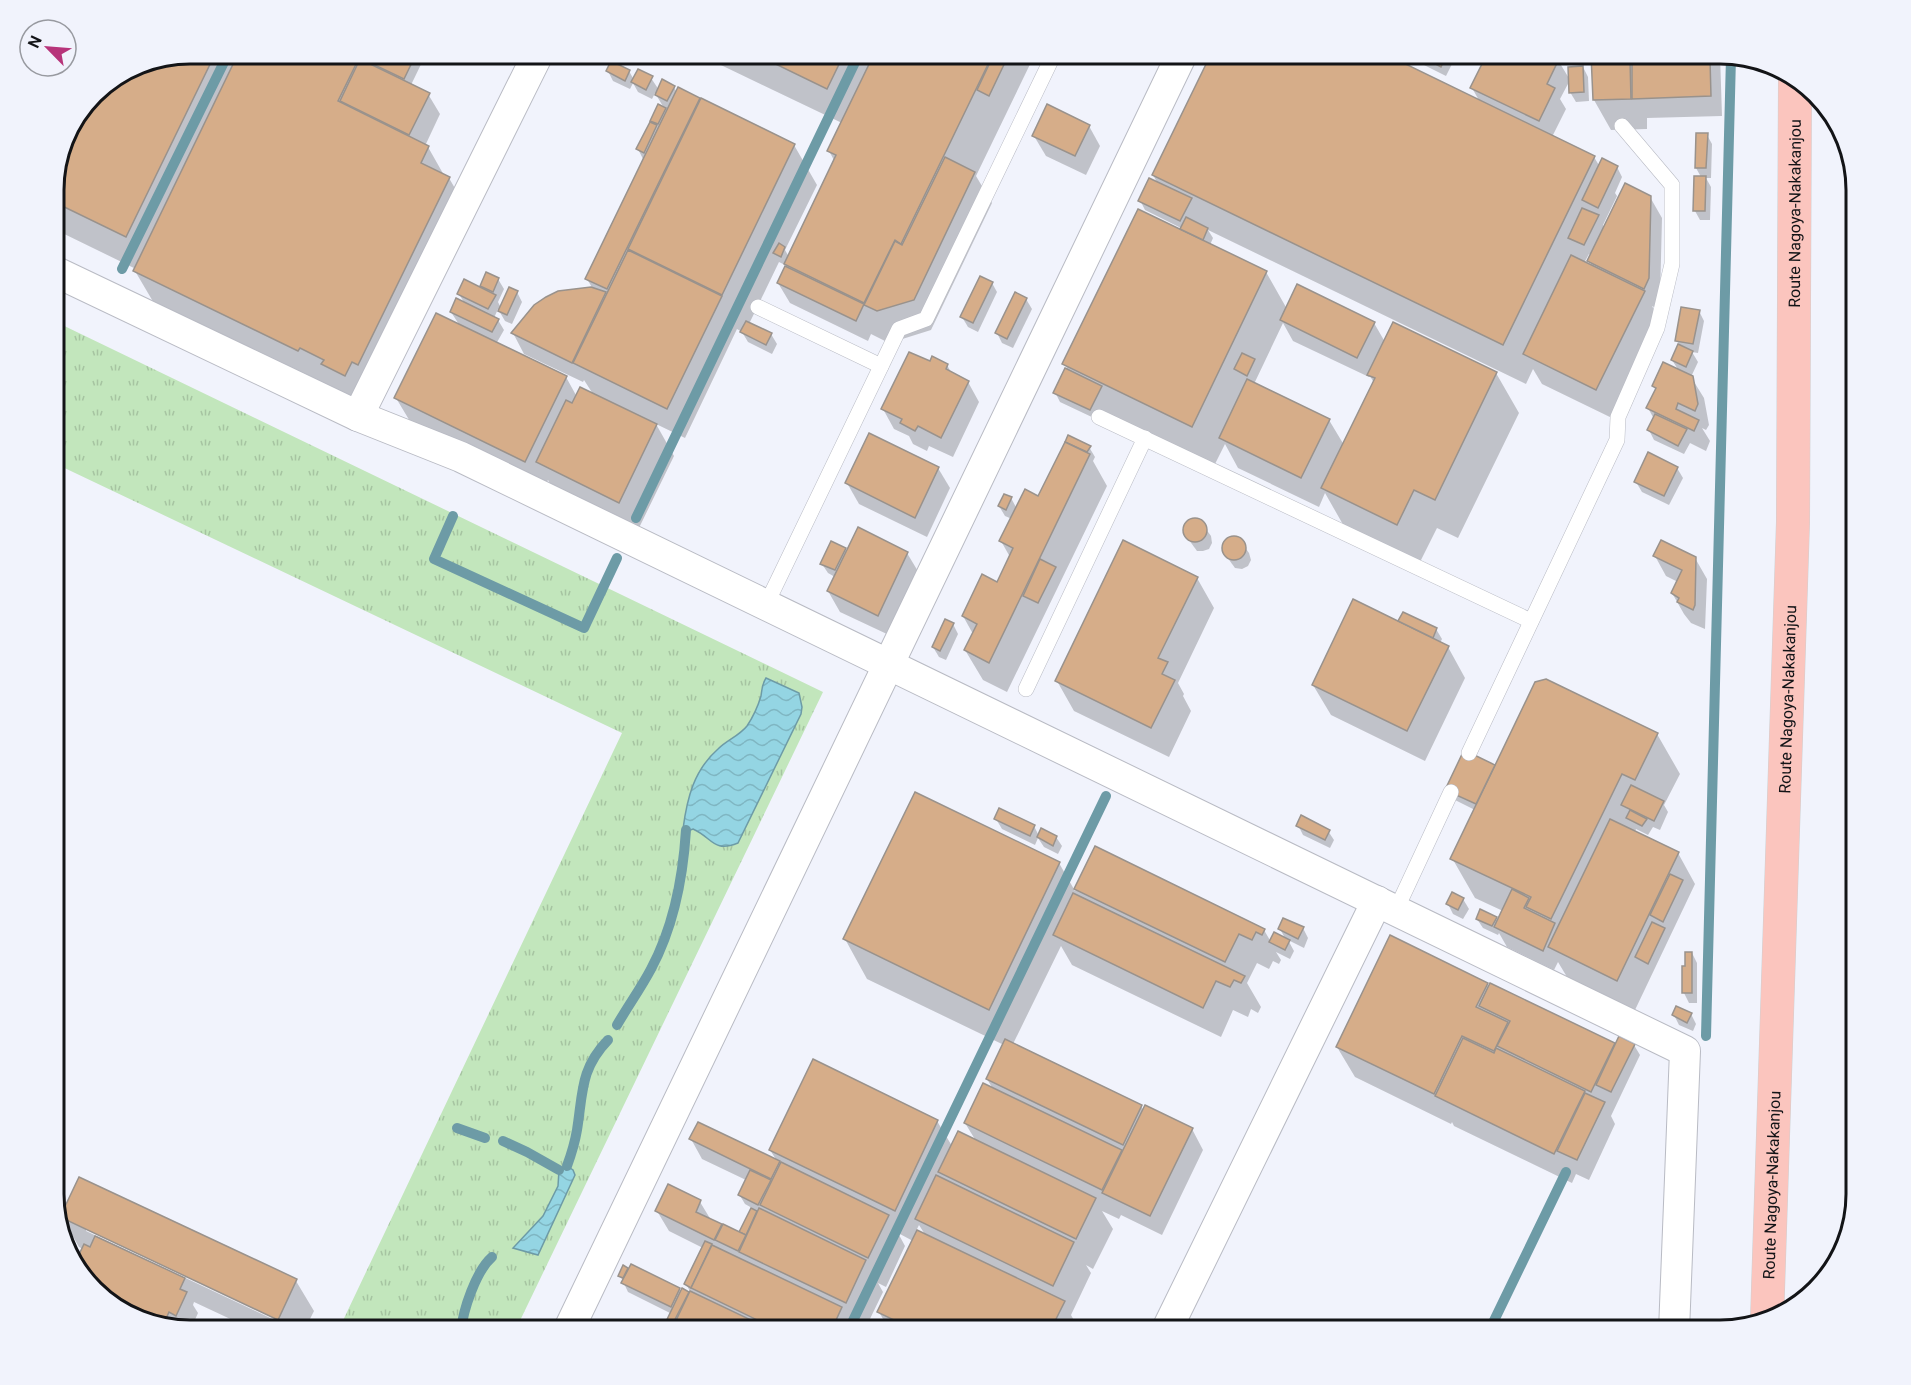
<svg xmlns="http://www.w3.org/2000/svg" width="1911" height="1385" font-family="Roboto,sans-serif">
  <defs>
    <pattern id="park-tufts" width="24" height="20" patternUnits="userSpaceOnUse" patternTransform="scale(1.5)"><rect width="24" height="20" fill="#c2e6bc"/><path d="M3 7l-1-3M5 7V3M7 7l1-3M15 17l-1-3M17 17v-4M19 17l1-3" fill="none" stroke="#a6c4a1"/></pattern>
    <pattern id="water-waves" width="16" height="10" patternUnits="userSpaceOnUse" patternTransform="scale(1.5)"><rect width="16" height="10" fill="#94d5e3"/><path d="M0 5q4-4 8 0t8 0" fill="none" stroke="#7fb6c2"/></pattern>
  </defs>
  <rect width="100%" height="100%" fill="#f1f3fc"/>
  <path fill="url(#park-tufts)" d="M54,321L823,692L515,1331H338L622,733L54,463Z"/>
  <g fill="url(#water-waves)" stroke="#6d9ba6" stroke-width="1.5">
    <path d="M766,678L799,693L802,707L801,714L738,843C713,853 713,838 693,829L688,831L683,829C687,798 694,770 718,749C727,740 739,736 747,726C753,717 758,706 761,696C762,689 762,684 766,678Z"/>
    <path d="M567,1166L573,1170L575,1175L538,1255L513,1248L543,1216L558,1186L559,1170Z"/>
  </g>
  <g fill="#0003" fill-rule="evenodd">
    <path d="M190,54H426L411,85L428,94L440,114L425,146L428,147L445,177L449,178L472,218L381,404L374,400L368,415L158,310L135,271L136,269L54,229V181L68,130L100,88Z"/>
    <path d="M698,54H1035L976,176L992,203L931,330L896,341L887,342L871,334L868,341L790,303L778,283L787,266L779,262L749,324L771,334L777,344L772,354L748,342L742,332L737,329L685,438L656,424L674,456L637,532L555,492L548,480L542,491L414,428L396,398L460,326L451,312L465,304L459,294L485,291L482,286L498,279L504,289L498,302L501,308L517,292L522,302L512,324L505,321L498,309L494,318L498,320L504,330L496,344L566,377L577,397L593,394L584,380L583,382L524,354L513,333L593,289L587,279L643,159L638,149L659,106L664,108L655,93L652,99L638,92L633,83L630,89L613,81L608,71H629L634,80L651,78L659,90L674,87L677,93L699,99L701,102L794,145L817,185L785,250L789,257L835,162L829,151L842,123ZM892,233L898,243H895L890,234Z"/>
    <path d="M1418,54H1473L1470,62L1456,56L1446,76L1424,65Z"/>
    <path d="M1593,54H1720L1722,116L1647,118V129L1611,130L1594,100Z"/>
    <path d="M1492,59L1558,60L1570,80L1560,99L1566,109L1552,137L1594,157L1600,167H1617L1622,177L1615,193L1617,196L1603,225L1605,229L1650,197L1662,218L1660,299L1656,308L1652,306L1661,322L1614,419L1542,384L1533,369L1526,384L1208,230L1213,238L1210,245L1266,272L1287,309L1374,323L1385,342L1496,373L1519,413L1458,538L1437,528L1419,564L1345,528L1325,493L1319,507L1238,468L1225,444L1214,466L1096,419L1060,402L1055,392L1067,368L1064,364L1181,228L1145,210L1140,200L1158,184L1153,175L1480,102L1472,88ZM1589,254L1592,255L1589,261L1593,267L1584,263ZM1283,323L1293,341L1369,377L1370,376L1374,383L1344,445L1329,420L1254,384Z"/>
    <path d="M1583,67L1588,77L1589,101L1576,102L1570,92Z"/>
    <path d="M1089,126L1100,146L1086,175L1046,156L1034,136Z"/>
    <path d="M1707,135L1712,144L1711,178H1706L1711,187L1710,220H1700L1695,211L1701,177L1696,168Z"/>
    <path d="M992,283L997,292L978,332L968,327L962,317Z"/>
    <path d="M1026,299L1032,309L1013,348L1002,343L997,333Z"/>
    <path d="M1699,311L1704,321L1698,353L1692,352L1698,362L1691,377L1704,398L1709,425L1706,430L1702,428L1710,441L1706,451L1690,443L1684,454L1654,440L1649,430L1654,419L1648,408L1656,391L1654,386L1679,371L1672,360L1679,345L1677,341Z"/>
    <path d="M931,363L947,365L952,374L968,382L979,402L953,457L929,446L927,451L913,444L909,436L894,429L883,409Z"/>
    <path d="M1069,437L1089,447L1095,457L1093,461L1107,486L1007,692L983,680L965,650L973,634L963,616L998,584L1010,557L1001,541L1012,519L1005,516L999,506L1011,498L1017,509L1039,498Z"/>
    <path d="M938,468L950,488L927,537L859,504L847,483Z"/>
    <path d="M1677,468L1683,478L1669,505L1642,492L1636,482Z"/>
    <path d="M1193,520L1200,521L1211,536L1212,543L1209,549L1203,551H1197L1186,536L1185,529L1188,523Z"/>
    <path d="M1232,538H1238L1249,553L1251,560L1248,566L1242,569L1235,568L1224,553L1223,546L1226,540Z"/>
    <path d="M845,549L847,553H907L919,573L889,635L840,612L828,591L835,577L828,573L822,564Z"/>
    <path d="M1655,556L1695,558L1707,579L1705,629L1691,623L1684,614L1672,593L1678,582L1666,576Z"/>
    <path d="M1197,578L1214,608L1178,683L1184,694L1183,696L1191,711L1169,757L1074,711L1057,681Z"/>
    <path d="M1400,621L1436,629L1442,639L1440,643L1448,647L1465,678L1425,761L1331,715L1313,685L1403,625Z"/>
    <path d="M953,624L958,634L946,660L939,657L933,647Z"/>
    <path d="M1657,734L1680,774L1664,805L1668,812L1660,830L1653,827L1648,835L1636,829L1635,832L1678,853L1695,884L1635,1010L1567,977L1558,962L1554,970L1507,947L1499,933L1498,935L1483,928L1477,919L1496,918L1498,922L1503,911L1475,898L1452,858L1475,810L1453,799L1494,766L1495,769Z"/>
    <path d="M996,819L1034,826L1039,836L1056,837L1062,846L1058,854L1044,847L1038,838L1035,845L1002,829Z"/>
    <path d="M1298,825L1328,831L1334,840L1330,848L1303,835Z"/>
    <path d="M1096,848L1264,930L1271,942L1286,940L1280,929L1303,928L1308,938L1304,948L1288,940L1294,951L1290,959L1276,952L1281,960L1279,964L1273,961L1269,969L1257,963L1247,983L1261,1007L1258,1013L1251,1009L1248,1017L1233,1010L1221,1037L1072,965L1061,946L1013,1044L1141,1106L1144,1111L1192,1129L1203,1150L1162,1235L1121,1215L1119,1219L1102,1211L1113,1229L1093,1269L1086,1265L1091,1273L1071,1315L1080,1331H890L879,1312L913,1241L898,1233L905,1246L886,1287L878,1283L883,1292L868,1323L884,1331H859L853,1328L854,1331H664L672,1314L628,1292L620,1275L624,1267L679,1289L682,1293L683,1290L692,1295L686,1284L703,1248L669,1231L657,1211L700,1202L711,1220L721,1225L722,1227L739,1234L752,1208L745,1204L739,1194L746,1180L702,1159L691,1139L777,1161L770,1150L937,1121L952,1146L976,1141L965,1123L993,1089L987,1079L1004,1045L867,979L845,939L1059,863L1075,891ZM919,1225L926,1236L916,1231Z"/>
    <path d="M1463,899L1469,909L1463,919L1453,914L1448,904Z"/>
    <path d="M1692,953L1697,963V1003H1689L1684,993L1687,967Z"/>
    <path d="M1487,984L1489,988L1614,1045L1615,1047L1634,1045L1640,1055L1611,1116L1615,1124L1589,1180L1576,1174L1572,1183L1454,1126L1452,1122L1451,1124L1355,1077L1337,1047Z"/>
    <path d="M1691,1014L1696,1024L1693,1031L1679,1025L1674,1015Z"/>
    <path d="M80,1179L296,1281L314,1311L304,1331H256L194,1302L193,1305L198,1313L190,1331L108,1303L75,1266L83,1249L79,1247L62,1217ZM86,1228L286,1322L285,1325L86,1231Z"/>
  </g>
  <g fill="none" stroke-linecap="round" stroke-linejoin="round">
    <g stroke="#6d9ba6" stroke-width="10">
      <path d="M122,269L228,54"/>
      <path d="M453,516L434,559L584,628L617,558"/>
      <path d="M636,518L859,54"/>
      <path d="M617,1025C628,1006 641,988 651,969C674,926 683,878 686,830"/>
      <path d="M1706,1036L1731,57"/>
      <path d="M457,1128L485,1138"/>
      <path d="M503,1141L527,1152L559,1170"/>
      <path d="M567,1166C571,1155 575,1142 577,1130C583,1093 580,1069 608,1040"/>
      <path d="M461,1331C463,1310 476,1271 492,1257"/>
      <path d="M848,1331L1106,796"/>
      <path d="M1489,1331L1566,1172"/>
    </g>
  </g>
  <g fill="#d6ad89" stroke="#99928c" stroke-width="1.5">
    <path d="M190,54H215L126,237L54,202V181L68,130L100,88L138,64Z"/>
    <path d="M238,54H361L338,101L429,146L421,163L450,177L358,365L352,362L345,376L321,364L324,360L300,348L298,351L133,271Z"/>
    <path d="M362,54H416L404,79L360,58Z"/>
    <path d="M755,54H844L827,89Z"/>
    <path d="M874,54H993L901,244L895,240L864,303L784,264L836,155L827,151Z"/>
    <path d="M994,54H1009L989,96L977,90Z"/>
    <path d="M1211,54H1385L1595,156L1503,345L1152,175Z"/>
    <path d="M1417,54H1447L1441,67Z"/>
    <path d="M1487,54L1491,57L1493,54H1549L1559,59L1547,84L1555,88L1539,121L1470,88Z"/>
    <path d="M1591,54H1705V59L1630,61L1631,99L1593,100Z"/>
    <path d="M360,59L430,93L409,135L340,101Z"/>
    <path d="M1710,60L1711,96L1632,99V63Z"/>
    <path d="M611,61L630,70L625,81L606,71Z"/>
    <path d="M1583,66L1584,92L1569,93L1568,67Z"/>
    <path d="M638,69L653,76L646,90L631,82Z"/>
    <path d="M662,79L675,86L667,101L655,95Z"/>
    <path d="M678,87L700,98L607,289L585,279Z"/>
    <path d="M701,98L795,144L722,295L628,249Z"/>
    <path d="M658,104L666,108L658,124L650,121Z"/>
    <path d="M1047,104L1090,125L1075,156L1032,136Z"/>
    <path d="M650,122L657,125L644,153L636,149Z"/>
    <path d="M1696,133H1708L1706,168H1695Z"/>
    <path d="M945,157L975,172L914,300L877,311L864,305L895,241L902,245Z"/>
    <path d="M1602,158L1618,166L1598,208L1582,200Z"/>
    <path d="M1694,176H1706L1705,211H1693Z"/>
    <path d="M1149,178L1192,198L1180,221L1138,201Z"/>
    <path d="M1625,183L1651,196L1649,278L1644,289L1587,261Z"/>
    <path d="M1582,208L1599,215L1584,245L1568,238Z"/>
    <path d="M1138,209L1267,271L1192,427L1062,364Z"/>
    <path d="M1186,217L1208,228L1203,240L1180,229Z"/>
    <path d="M779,243L785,247L781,257L773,253Z"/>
    <path d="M628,250L722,296L667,409L573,363Z"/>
    <path d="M1571,255L1645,291L1596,390L1523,354Z"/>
    <path d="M785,266L864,304L856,321L777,283Z"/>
    <path d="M486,272L499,278L493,292L480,286Z"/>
    <path d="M980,276L993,282L973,323L960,317Z"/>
    <path d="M464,279L496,295L488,309L457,294Z"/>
    <path d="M1297,284L1375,322L1357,358L1280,320Z"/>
    <path d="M509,287L518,291L507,315L498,311Z"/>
    <path d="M591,287L606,292L572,363L511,333L534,305L546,297L558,291Z"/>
    <path d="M1015,292L1027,298L1007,339L995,333Z"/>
    <path d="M456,298L499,319L492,332L450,312Z"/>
    <path d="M1681,307L1700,310L1693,344L1675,341Z"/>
    <path d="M436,313L567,376L525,462L394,398Z"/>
    <path d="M746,321L772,333L766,345L740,332Z"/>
    <path d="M1393,322L1497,372L1435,500L1414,490L1397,525L1321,488L1375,378L1367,375Z"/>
    <path d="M1678,344L1693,351L1686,367L1671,360Z"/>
    <path d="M909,352L930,361L932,356L948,364L946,369L969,381L941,438L918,426L915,431L900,423L902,419L881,409Z"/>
    <path d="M1242,353L1255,359L1247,376L1234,369Z"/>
    <path d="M1663,362L1693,376L1698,404L1695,411L1678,403L1676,409L1699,420L1694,431L1646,408L1656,388L1652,386Z"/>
    <path d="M1065,368L1102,386L1090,410L1053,393Z"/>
    <path d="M1247,379L1330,419L1301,478L1219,438Z"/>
    <path d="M580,387L657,424L619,503L536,462L566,400L572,403Z"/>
    <path d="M1655,414L1687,429L1678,446L1647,430Z"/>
    <path d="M869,433L939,467L915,518L845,483Z"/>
    <path d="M1068,435L1091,446L1087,452L1065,442Z"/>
    <path d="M1065,442L1090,454L989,663L964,650L977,624L962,616L982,574L997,582L1013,548L999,541L1025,489L1038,496Z"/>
    <path d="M1648,452L1678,467L1664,496L1634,482Z"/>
    <path d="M1004,494L1012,497L1006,510L998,506Z"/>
    <circle cx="1195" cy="530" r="12"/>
    <path d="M858,527L908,552L878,616L827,591Z"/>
    <circle cx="1234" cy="548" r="12"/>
    <path d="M1123,540L1198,577L1158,658L1168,662L1162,674L1175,680L1151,728L1055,681Z"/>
    <path d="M1661,540L1696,557L1695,605L1693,610L1677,602L1679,598L1671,593L1682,570L1653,556Z"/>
    <path d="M831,541L846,548L835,570L820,564Z"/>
    <path d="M1040,559L1056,567L1038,603L1023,596Z"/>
    <path d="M1353,599L1449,646L1407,731L1312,685Z"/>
    <path d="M1403,612L1437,628L1433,638L1398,621Z"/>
    <path d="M945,619L954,623L940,651L932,647Z"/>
    <path d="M1546,679L1658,733L1635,780L1622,774L1551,919L1526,907L1531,897L1450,859L1535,682Z"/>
    <path d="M1464,750L1495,765L1476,804L1445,790Z"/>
    <path d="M1631,785L1664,801L1654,821L1621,805Z"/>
    <path d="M915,792L1060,862L989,1010L843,939Z"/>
    <path d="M999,808L1035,825L1030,836L994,819Z"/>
    <path d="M1630,810L1647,819L1642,826L1626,818Z"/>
    <path d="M1301,815L1330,830L1325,840L1296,826Z"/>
    <path d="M1610,819L1679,852L1617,981L1548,947Z"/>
    <path d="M1041,828L1057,836L1053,846L1037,837Z"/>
    <path d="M1095,846L1265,929L1262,935L1256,932L1252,940L1239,934L1225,962L1074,889Z"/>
    <path d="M1670,874L1683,880L1663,922L1650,915Z"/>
    <path d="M1512,889L1529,898L1524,908L1555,923L1543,951L1494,927Z"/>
    <path d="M1452,892L1464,898L1458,910L1446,904Z"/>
    <path d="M1073,893L1245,976L1241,983L1234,980L1230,987L1216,981L1203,1008L1053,935Z"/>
    <path d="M1480,909L1497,917L1492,926L1476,919Z"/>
    <path d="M1283,918L1304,927L1298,939L1278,929Z"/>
    <path d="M1652,922L1665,928L1648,964L1635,957Z"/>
    <path d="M1274,932L1290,940L1285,950L1269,942Z"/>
    <path d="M1390,935L1488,983L1476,1007L1508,1022L1494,1051L1462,1036L1434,1094L1336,1047Z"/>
    <path d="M1685,952H1692V993H1682V966H1685Z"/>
    <path d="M1490,983L1615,1043L1591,1092L1497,1046L1510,1021L1479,1006Z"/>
    <path d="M1676,1006L1692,1013L1687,1023L1672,1015Z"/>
    <path d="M1619,1036L1635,1044L1611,1092L1596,1085Z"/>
    <path d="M1463,1038L1494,1053L1496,1048L1585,1091L1554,1154L1435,1096Z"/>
    <path d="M1005,1039L1142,1105L1123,1145L986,1079Z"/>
    <path d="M813,1059L938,1120L895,1211L769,1150Z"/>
    <path d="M983,1083L1122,1150L1102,1190L964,1123Z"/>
    <path d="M1585,1093L1605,1102L1577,1160L1557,1151Z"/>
    <path d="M1145,1105L1193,1128L1150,1216L1102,1193Z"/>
    <path d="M698,1122L780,1161L771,1179L689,1139Z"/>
    <path d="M958,1131L1096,1198L1076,1239L938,1172Z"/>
    <path d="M781,1162L889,1215L868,1258L760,1205Z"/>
    <path d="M750,1170L771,1180L758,1205L738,1195Z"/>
    <path d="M936,1175L1074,1242L1053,1286L915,1219Z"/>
    <path d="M79,1177L297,1279L278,1320L60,1217Z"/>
    <path d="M668,1184L701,1200L696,1212L722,1224L714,1240L655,1211Z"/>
    <path d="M751,1208L757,1211L746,1235L739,1232Z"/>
    <path d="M759,1208L866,1260L846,1303L739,1252Z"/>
    <path d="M723,1224L746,1235L738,1251L715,1240Z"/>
    <path d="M917,1230L1065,1301L1050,1331H917L877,1312Z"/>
    <path d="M95,1236L185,1278L180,1289L187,1292L176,1316L169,1312L165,1321L94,1288L74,1265L84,1244L90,1247Z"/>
    <path d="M705,1241L712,1244L691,1288L684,1284Z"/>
    <path d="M712,1245L842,1307L831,1331H780L691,1288Z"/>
    <path d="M631,1264L680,1288L671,1307L621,1283Z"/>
    <path d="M623,1265L628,1268L623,1278L618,1276Z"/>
    <path d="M682,1288L689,1292L669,1331H664L662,1330Z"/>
    <path d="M690,1291L774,1331H671Z"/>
    <path d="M866,1320L888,1331H861Z"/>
  </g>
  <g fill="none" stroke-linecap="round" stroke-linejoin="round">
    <defs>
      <g id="service">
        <path d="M758,307L881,366"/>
        <path d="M1099,417L1531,621"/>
        <path d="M766,605L899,329L926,319L1054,54"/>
        <path d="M1026,689L1145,438"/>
        <path d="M1469,753L1617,440L1618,417L1657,328L1672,264V185L1622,126"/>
        <path d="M1396,910L1451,792"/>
        <path d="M206,1331H210"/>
      </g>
      <g id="minor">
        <path d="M54,271L358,416L461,457L1685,1051L1674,1331"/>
        <path d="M358,416L538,54"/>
        <path d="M568,1331L1182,54"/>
        <path d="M1166,1331L1377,901"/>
      </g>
      <g id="primary">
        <path id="s1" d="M1767,1320L1793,522L1795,79"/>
      </g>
    </defs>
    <use href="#service" stroke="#b9bbc4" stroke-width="16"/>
    <use href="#minor" stroke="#b9bbc4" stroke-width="32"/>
    <use href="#primary" stroke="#d0d0d1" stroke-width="34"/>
    <use href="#service" stroke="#fff" stroke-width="15"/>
    <use href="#minor" stroke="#fff" stroke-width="30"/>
    <use href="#primary" stroke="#fbc5be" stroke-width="33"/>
  </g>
  <g text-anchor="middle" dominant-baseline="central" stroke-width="5" stroke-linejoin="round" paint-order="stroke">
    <g font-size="16" fill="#131417" stroke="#f1f3fc">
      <text stroke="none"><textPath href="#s1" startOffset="1107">Route Nagoya-Nakakanjou</textPath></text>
      <text stroke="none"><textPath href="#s1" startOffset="621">Route Nagoya-Nakakanjou</textPath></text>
      <text stroke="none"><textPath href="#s1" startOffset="135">Route Nagoya-Nakakanjou</textPath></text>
    </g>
  </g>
  <path d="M0 0H1911V1385H0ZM190 64H1720A126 126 0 0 1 1846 190V1194A126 126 0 0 1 1720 1320H190A126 126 0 0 1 64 1194V190A126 126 0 0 1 190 64Z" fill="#f1f3fc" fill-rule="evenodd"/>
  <path fill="none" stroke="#131417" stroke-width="3" d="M190 64H1720A126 126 0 0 1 1846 190V1194A126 126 0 0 1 1720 1320H190A126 126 0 0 1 64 1194V190A126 126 0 0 1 190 64Z"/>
  <g transform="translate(48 48) rotate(295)"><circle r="28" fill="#f1f3fc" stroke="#989aa0" stroke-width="1.5"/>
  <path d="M0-4.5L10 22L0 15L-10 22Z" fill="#b7347a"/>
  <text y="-9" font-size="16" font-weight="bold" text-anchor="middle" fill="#131417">N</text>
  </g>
</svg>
